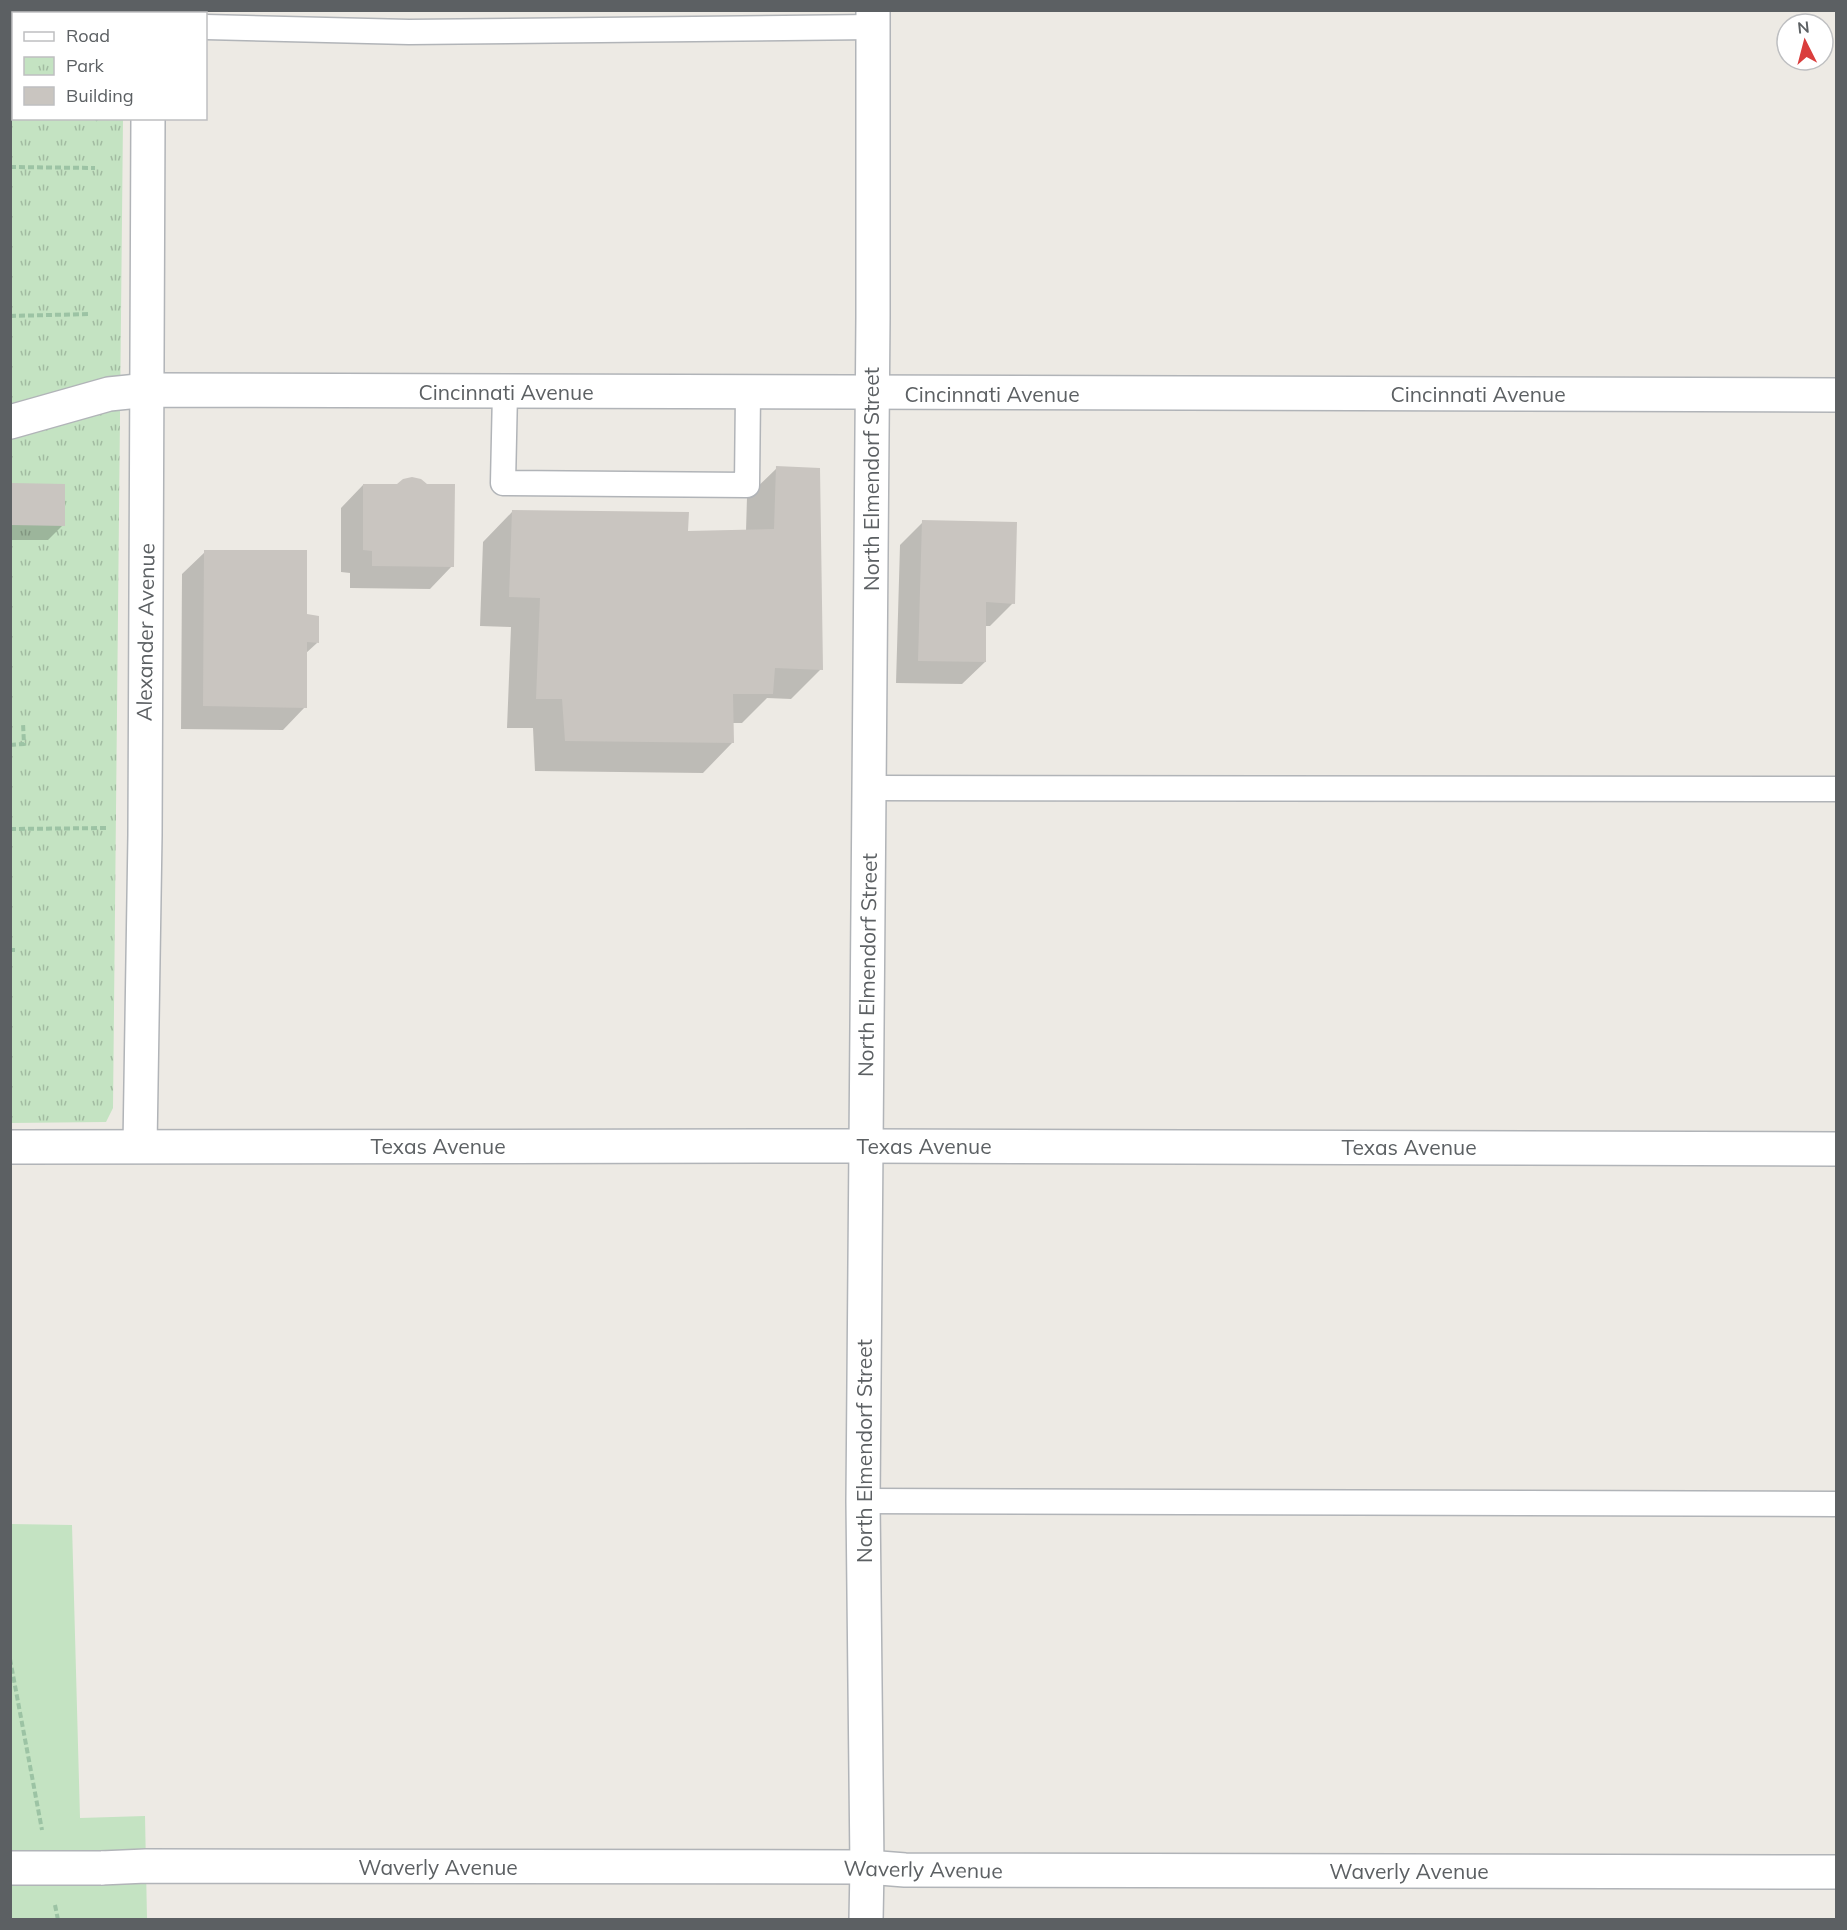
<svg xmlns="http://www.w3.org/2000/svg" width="1847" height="1930" font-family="Mulish,sans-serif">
  <defs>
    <pattern id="park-tufts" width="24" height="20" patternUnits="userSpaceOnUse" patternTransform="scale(1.5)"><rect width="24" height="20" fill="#c4e3c2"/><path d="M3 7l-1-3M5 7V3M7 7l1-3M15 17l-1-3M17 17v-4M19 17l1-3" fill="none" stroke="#a2bba1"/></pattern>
  </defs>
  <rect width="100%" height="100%" fill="#edeae4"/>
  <path fill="#c4e3c2" d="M11,1524L72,1525L80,1818L145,1816L147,1919L11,1920Z"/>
  <path fill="url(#park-tufts)" d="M10,11H123V14H14V118L123,119L113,1108L106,1122L11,1123Z"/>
  <g fill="#0003">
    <path d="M777,468L821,669L791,699L767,698L742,723H732V743L703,773L535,771L533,728H507L511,627L480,626L483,542L512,512L687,533L746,531L747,497Z"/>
    <path d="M13,485L63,525L48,540H10V487Z"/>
    <path d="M363,485L452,566L430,589L350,588V573L341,572V508Z"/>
    <path d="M923,522L1013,603L990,626H985V662L962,684L896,683L900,545Z"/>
    <path d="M205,552L306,615L317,643L305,654V707L283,730L181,729L182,574Z"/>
  </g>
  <g fill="#c9c5c0">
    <path d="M776,466L820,468L823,670L775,668L773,694H733L734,743L565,741L562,699H536L540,598L509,597L512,510L689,512L688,531L774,529Z"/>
    <path d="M412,477L421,479L427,484H455L454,567L372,566V551L363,550V484H397L403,479Z"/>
    <path d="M12,483L65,484V526L11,525Z"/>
    <path d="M922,520L1017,522L1015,604L986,602V662L918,661Z"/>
    <path d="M204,550H307V614L319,616V643L307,642V708L203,706Z"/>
  </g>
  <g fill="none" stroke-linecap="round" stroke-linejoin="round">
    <defs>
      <g id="service">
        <path d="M206,27L409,32L873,27"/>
        <path d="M505,392L503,483L747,485L748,393"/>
        <path d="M869,788L1836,789"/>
        <path d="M863,1501L1836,1504"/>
      </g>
      <g id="minor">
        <path d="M148,14V10"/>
        <path d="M140,1146L145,835L148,118"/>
        <path d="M10,1147L865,1146L1836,1149"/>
        <path d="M101,1868L146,1866L867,1867L905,1870L1836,1872"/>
        <path d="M866,1920L867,1867L863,1501L873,317V10"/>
      </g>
      <path id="tertiary" d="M10,422L109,394L148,390L1836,395"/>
    </defs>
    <use href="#service" stroke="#b1b4b8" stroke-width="27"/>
    <use href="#minor" stroke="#b1b4b8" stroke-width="36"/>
    <use href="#tertiary" stroke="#b1b4b8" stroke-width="36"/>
    <g stroke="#9cc3a4" stroke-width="4" stroke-dasharray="6 3" stroke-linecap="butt">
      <path d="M10,63L14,65"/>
      <path d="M96,118L98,120"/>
      <path d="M10,167L95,168"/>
      <path d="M10,316L89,314"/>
      <path d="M10,745L24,744L23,723"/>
      <path d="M10,829L107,828"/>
      <path d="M10,950H15"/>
      <path d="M10,1659L42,1830"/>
      <path d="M55,1905L58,1920"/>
    </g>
    <use href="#service" stroke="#fff" stroke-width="24"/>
    <use href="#minor" stroke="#fff" stroke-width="33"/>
    <use href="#tertiary" stroke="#fff" stroke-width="33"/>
    <defs>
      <path id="minor-bridge" d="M10,1868H101"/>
    </defs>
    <use href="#minor-bridge" stroke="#b1b4b8" stroke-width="36" stroke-linecap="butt"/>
    <use href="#minor-bridge" stroke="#fff" stroke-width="33"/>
  </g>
  <g text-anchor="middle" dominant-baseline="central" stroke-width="4.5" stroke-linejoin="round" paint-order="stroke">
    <g font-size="21" fill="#5c6063" stroke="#fff">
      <text x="506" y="392">Cincinnati Avenue</text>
      <text x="992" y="394">Cincinnati Avenue</text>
      <text x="1478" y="394">Cincinnati Avenue</text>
      <text transform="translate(871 479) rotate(-90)">North Elmendorf Street</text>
      <text transform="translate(145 632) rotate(-89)">Alexander Avenue</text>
      <text transform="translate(867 965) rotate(-89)">North Elmendorf Street</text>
      <text x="438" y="1146">Texas Avenue</text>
      <text x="924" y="1146">Texas Avenue</text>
      <text x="1409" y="1147">Texas Avenue</text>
      <text transform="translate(864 1451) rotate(-90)">North Elmendorf Street</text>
      <text x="438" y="1867">Waverly Avenue</text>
      <text transform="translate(923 1869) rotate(1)">Waverly Avenue</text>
      <text x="1409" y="1871">Waverly Avenue</text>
    </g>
  </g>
  <rect width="1847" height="1930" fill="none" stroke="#5c6063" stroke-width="24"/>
  <rect x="12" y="12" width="195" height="108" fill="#ffffff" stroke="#bebfc1" stroke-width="1.5"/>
  <rect x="24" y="32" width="30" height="9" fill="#ffffff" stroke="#bebfc1" stroke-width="1.5"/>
  <text x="66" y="42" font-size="18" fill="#5c6063">Road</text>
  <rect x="24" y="57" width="30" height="18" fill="url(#park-tufts)" stroke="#bebfc1" stroke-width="1.5"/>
  <text x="66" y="72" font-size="18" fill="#5c6063">Park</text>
  <rect x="24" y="87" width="30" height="18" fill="#c9c5c0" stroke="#bebfc1" stroke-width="1.5"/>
  <text x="66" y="102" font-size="18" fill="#5c6063">Building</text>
  <g transform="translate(1805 42) rotate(354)"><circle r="28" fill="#ffffff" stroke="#bebfc1" stroke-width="1.5"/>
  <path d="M0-4.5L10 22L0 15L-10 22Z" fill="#da3d3c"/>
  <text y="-9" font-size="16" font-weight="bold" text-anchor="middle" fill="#5c6063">N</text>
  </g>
</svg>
